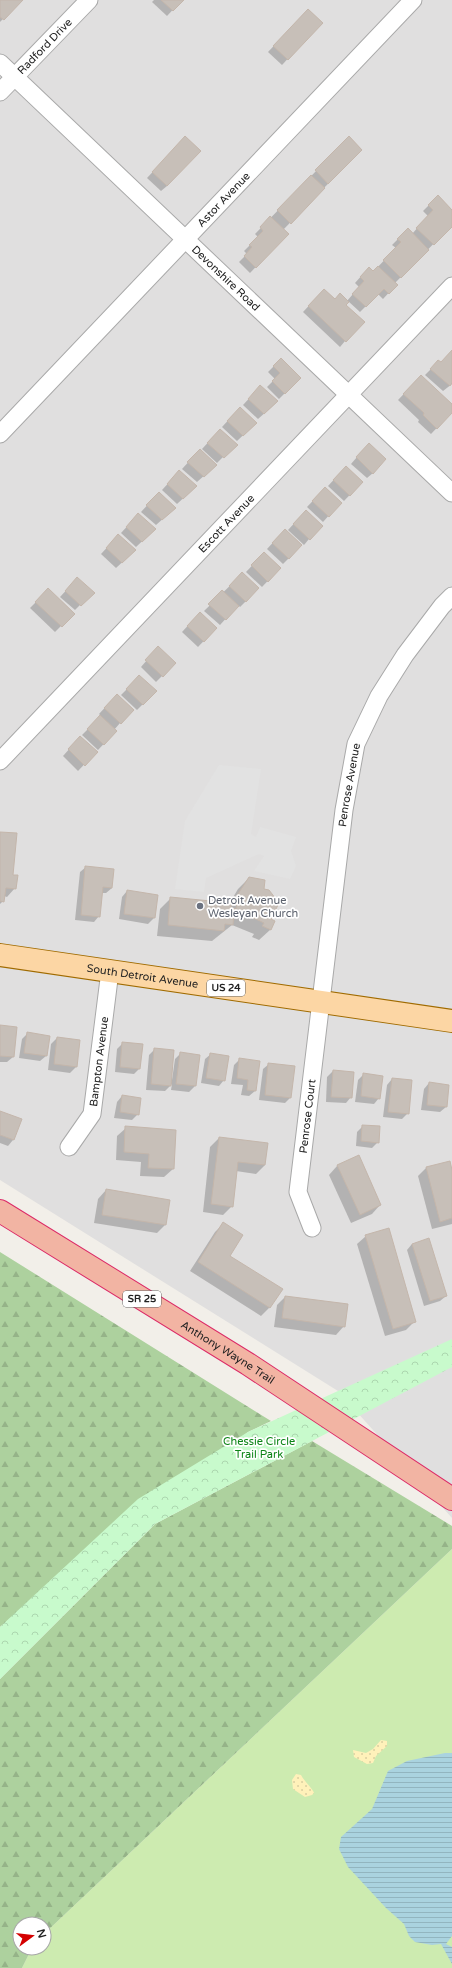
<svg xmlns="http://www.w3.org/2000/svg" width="452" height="1968" font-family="'Varela Round',sans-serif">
  <defs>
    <pattern id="forest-firs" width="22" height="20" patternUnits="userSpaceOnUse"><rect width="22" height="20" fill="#add19e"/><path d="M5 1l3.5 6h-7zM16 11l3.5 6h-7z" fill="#95b388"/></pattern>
    <pattern id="sand-dots" width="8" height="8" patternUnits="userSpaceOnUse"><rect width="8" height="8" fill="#fff1ba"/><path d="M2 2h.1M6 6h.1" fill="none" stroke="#dacea0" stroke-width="1.8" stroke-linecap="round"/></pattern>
    <pattern id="park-crowns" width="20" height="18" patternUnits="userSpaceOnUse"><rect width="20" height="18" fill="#c8facc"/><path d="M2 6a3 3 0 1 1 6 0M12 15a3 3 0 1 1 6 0" fill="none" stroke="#acd6af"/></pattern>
    <pattern id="water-rules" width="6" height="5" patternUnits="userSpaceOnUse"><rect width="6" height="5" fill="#aad3df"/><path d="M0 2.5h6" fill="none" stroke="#92b5bf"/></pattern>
  </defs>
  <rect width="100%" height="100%" fill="#f2efe9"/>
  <path fill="#e0dfdf" d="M0,0H452V1518L338,1391L0,1180Z"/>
  <path fill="#cdebb0" d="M452,1549V1968H22L32,1948H44V1934Z"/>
  <g fill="url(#forest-firs)">
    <path d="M0,1252L271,1421L248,1432L20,1610L0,1627Z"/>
    <path d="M312,1441L452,1526V1549L44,1934V1924H20V1948H32L22,1968H0V1679L155,1524Z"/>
  </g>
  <g fill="url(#sand-dots)">
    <path d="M381,1740L387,1741V1746L376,1756L373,1763L367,1764L354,1757L353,1750L366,1753L373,1749Z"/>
    <path d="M296,1774L301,1775C304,1781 313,1789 314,1793L312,1795L305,1797L293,1789L292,1780Z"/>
  </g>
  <path fill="url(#park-crowns)" d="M452,1339V1367L155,1524L0,1679V1627L138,1499L248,1432Z"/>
  <path fill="#e2e2e2" d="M219,765L261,769L251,834L256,837L260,827L296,837L291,851L296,866L290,879L254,871L264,856L259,854L206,878L204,892L175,889L185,821Z"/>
  <path fill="url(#water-rules)" d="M445,1753H452V1936L446,1944L452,1947V1964L441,1944L432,1945L415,1942L409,1936L404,1924L386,1908L348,1867L339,1849L341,1837L372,1809L388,1771L407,1761Z"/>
  <g fill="#0003">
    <path d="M0,0H21L0,22Z"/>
    <path d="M154,0H182L167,16L152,2Z"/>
    <path d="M308,10L321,23L282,65L268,52Z"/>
    <path d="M349,137L361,150L283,230L288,234L250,273L239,262L247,254L244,251L258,237L255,234Z"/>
    <path d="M180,143L167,186L161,191L147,178Z"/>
    <path d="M438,196L452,211V225L395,283L396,285L383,299L378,294L360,312L348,301L345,305V341L340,347L303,312L318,296L334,300L347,301L359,287L355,283L363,274L373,272L396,248L392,245L402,235L412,234L428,216L423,211Z"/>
    <path d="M452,351V384L443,391L425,375L433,367L441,363Z"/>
    <path d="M281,359L300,378L279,399L267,387L275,379L268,372Z"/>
    <path d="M421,376L452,406V412L431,434L418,422L419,420L398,400Z"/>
    <path d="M255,392L277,402L258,419L243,405Z"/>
    <path d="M234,414L256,423L237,441L222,427Z"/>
    <path d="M214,436L224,456L217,463L202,449Z"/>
    <path d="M363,450L373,473L367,478L351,464Z"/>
    <path d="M194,456L216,465L197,482L182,469Z"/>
    <path d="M340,473L362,482L344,501L328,486Z"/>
    <path d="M174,477L190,492L177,504L162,490Z"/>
    <path d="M325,488L340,503L323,522L307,507Z"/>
    <path d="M153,499L175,508L156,525L141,512Z"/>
    <path d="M300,517L309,539L304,545L288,530Z"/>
    <path d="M133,520L155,529L136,547L121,533Z"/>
    <path d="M279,536L289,558L283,564L267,549Z"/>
    <path d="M113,541L129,556L116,568L101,554Z"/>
    <path d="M264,553L280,568L262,587L246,572Z"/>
    <path d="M242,574L246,601L240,607L238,605L220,625L204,611Z"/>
    <path d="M72,584L81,604L75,610L60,597Z"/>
    <path d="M48,590L61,626L55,632L30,608Z"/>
    <path d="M194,619L216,628L198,647L182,632Z"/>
    <path d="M153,653L162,676L156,682L141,667Z"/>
    <path d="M134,682L143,704L137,710L121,695Z"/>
    <path d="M111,701L120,723L114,730L116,731L98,750L82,735L101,716L99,714Z"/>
    <path d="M80,737L96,752L78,771L63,756Z"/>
    <path d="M0,833L15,888L7,897L4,896L3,901L0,904Z"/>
    <path d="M86,867L112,888L106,893H102L99,916L94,922L75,920L80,872Z"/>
    <path d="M249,878L263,890L269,920L274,922L270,930L259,940L252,937L254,934L232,925L212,941L157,936L160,909L171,898L229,904L238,889Z"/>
    <path d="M127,891L154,918L148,924L119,919L122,897Z"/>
    <path d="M0,1026L13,1057L7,1062H0Z"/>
    <path d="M28,1033L46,1056L40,1061L19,1058L22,1039Z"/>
    <path d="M57,1038L79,1041L76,1067L70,1073L48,1070L51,1044Z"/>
    <path d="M123,1043L139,1069L134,1074L115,1072L117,1049Z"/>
    <path d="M155,1049L171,1079L172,1080L175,1059L181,1053L198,1056L195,1086L189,1092L171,1090L172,1084L165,1091L146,1090L149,1055Z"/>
    <path d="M211,1054L224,1080L219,1086L201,1083L205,1059Z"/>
    <path d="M240,1059L255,1091L249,1096L241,1095L243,1085L231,1084L234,1065Z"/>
    <path d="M269,1064L290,1098L285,1103L259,1100L263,1069Z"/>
    <path d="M333,1071L351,1097L346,1103L326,1102L327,1077Z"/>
    <path d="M364,1074L379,1098L374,1104L355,1102L358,1080Z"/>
    <path d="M392,1079L408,1113L402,1119L383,1117L387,1085Z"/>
    <path d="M429,1083L446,1107L440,1112L421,1110L424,1089Z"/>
    <path d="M122,1096L138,1114L132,1120L114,1118L117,1102Z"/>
    <path d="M0,1112L21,1120L13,1140L8,1146L0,1143Z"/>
    <path d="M363,1126L378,1142L372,1148L356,1146L357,1132Z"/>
    <path d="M126,1128L173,1169L164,1177L140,1176L141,1162L116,1160L117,1136Z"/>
    <path d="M219,1138L267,1144L265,1165L256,1174L236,1171L232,1206L223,1215L203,1212L210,1147Z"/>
    <path d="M358,1157L380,1205L372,1214L351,1223L329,1175L337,1166Z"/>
    <path d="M426,1168L452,1174V1224L432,1229L418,1176Z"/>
    <path d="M106,1190L165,1225L157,1233L94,1223L98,1199Z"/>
    <path d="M223,1224L229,1256L281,1289L269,1308L261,1316L190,1271L215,1232Z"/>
    <path d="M366,1236L415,1321L406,1330L385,1336L357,1244Z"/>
    <path d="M412,1244L446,1296L440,1301L424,1306L407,1250Z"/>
    <path d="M285,1297L344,1326L336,1335L274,1327L277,1305Z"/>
  </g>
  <g fill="#c7bfb8" stroke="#c4b6ab">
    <path d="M0,0H23L4,20L0,17Z"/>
    <path d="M161,0H184L173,11Z"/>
    <path d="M308,9L323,23L288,60L273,46Z"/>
    <path d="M185,136L201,151L167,186L152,172Z"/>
    <path d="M349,136L362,150L328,184L315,170Z"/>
    <path d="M311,175L325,188L291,224L277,210Z"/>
    <path d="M438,195L452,210V227L434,245L416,228L433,210L428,205Z"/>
    <path d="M270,216L289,234L256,268L244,256L252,247L249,245L263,231L260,227Z"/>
    <path d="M408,228L429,250L401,278L383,260L401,242L397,239Z"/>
    <path d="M378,266L398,285L389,294L384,289L366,307L352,294L364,281L360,277L369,267L373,271Z"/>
    <path d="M324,289L335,299L340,293L349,302L346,305L365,322L346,342L308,306Z"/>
    <path d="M452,350V383L450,386L430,369L438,360L441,362Z"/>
    <path d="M281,358L301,378L285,394L272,381L280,373L273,366Z"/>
    <path d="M421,375L452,404V413L437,429L423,415L424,413L403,394Z"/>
    <path d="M260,385L278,401L264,414L248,399Z"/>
    <path d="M240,407L257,423L243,436L227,421Z"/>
    <path d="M220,429L238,445L224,458L207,443Z"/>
    <path d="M369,443L386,459L373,474L356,457Z"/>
    <path d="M200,449L217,465L204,477L187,462Z"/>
    <path d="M346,466L363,482L350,496L333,480Z"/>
    <path d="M179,470L197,486L183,499L167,484Z"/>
    <path d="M325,487L342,503L329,517L312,501Z"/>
    <path d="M159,492L176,508L162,520L146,505Z"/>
    <path d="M306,510L323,526L310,540L293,524Z"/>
    <path d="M138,513L156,529L142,542L126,527Z"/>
    <path d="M285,529L302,545L289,559L272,543Z"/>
    <path d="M118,534L136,550L122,563L106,548Z"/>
    <path d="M264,552L281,568L268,582L251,565Z"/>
    <path d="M242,572L259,588L246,602L229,586Z"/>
    <path d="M77,577L95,593L81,606L65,591Z"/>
    <path d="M48,588L75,614L62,627L35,602Z"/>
    <path d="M222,590L239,606L226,620L208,604Z"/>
    <path d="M200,612L217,628L204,642L187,626Z"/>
    <path d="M158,646L176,663L163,677L145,660Z"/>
    <path d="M139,675L157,691L143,705L126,689Z"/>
    <path d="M117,694L134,710L121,724L104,708Z"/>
    <path d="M100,715L117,731L104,745L87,729Z"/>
    <path d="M80,736L98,752L85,766L68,749Z"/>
    <path d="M0,832L17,833L13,875H18L16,889L6,888L4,902L0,901Z"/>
    <path d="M85,866L114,869L112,888L103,887L100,917L81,915Z"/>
    <path d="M249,877L265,880L264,889L269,890L279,903L271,919L275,921L271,930L262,926L264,923L245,914L234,913L233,925L225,924L224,931L168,925L170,897L231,903V908L236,909L237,902L234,900Z"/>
    <path d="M127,890L158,895L155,918L124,914Z"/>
    <path d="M0,1025L17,1027L14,1057L0,1056Z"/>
    <path d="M27,1032L50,1036L47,1056L24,1053Z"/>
    <path d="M57,1037L80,1040L77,1067L54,1064Z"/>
    <path d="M122,1042L143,1044L140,1069L120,1067Z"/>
    <path d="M154,1048L174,1050L171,1086L151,1084Z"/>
    <path d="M180,1052L200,1055L196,1086L176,1084Z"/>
    <path d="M210,1053L229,1056L225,1081L206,1078Z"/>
    <path d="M239,1058L260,1061L256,1091L247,1090L248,1080L237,1078Z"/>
    <path d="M268,1063L295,1066L291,1098L265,1095Z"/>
    <path d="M333,1070L354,1072L352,1098L331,1097Z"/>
    <path d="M363,1073L383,1076L380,1099L361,1096Z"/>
    <path d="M392,1078L412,1080L409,1114L388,1112Z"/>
    <path d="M429,1082L449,1085L447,1107L427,1105Z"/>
    <path d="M122,1095L141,1098L139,1115L120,1112Z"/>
    <path d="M0,1111L22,1119L14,1140L0,1135Z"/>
    <path d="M362,1125L380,1126L379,1143L361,1141Z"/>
    <path d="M125,1126L176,1130L174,1169L148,1168L149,1154L124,1152Z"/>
    <path d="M219,1137L268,1143L265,1165L238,1162L233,1207L211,1204Z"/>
    <path d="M359,1155L381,1205L360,1215L337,1165Z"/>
    <path d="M450,1161L452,1170V1218L440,1222L426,1167Z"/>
    <path d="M106,1189L170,1200L166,1225L102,1215Z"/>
    <path d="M223,1222L243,1235L230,1256L283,1289L270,1308L198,1262Z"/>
    <path d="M389,1228L416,1322L393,1329L365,1235Z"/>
    <path d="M429,1238L447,1296L430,1301L412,1244Z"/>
    <path d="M285,1296L348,1304L345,1327L282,1318Z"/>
  </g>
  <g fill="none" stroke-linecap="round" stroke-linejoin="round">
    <defs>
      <g id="minor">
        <path id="s1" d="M0,63L452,493"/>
        <path id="s2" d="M0,92L89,0"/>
        <path id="s3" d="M0,434L413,0"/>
        <path id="s4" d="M0,761L452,286"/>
        <path id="s5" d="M69,1147L92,1114L110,971"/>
        <path id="s6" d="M312,1228L298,1192L344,810L356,744L379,696L405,655L442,606L452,596"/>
      </g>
      <g id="primary">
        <path id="s7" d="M0,955L452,1021"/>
      </g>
      <g id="trunk">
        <path id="s8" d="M0,1211L248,1364L452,1499"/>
      </g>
    </defs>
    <use href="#minor" stroke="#a9a9a9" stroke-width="19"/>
    <use href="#primary" stroke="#a06b00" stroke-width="24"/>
    <use href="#trunk" stroke="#dc2a67" stroke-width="24"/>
    <use href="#minor" stroke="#fff" stroke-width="17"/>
    <use href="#primary" stroke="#fcd6a4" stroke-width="22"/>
    <use href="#trunk" stroke="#f2b4a3" stroke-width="22"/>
  </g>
  <circle fill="#6b7280" stroke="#fff" stroke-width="1.5" cx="200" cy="906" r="4"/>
  <g text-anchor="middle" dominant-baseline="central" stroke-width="3.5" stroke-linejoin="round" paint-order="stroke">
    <g fill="#fff" stroke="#646464" stroke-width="1">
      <rect x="207" y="980" width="38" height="16" rx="3"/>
      <rect x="123" y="1291" width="38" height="16" rx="3"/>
    </g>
    <g font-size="10" font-weight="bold" fill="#222">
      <text x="226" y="988">US 24</text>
      <text x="142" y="1299">SR 25</text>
    </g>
    <g font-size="11" fill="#222" stroke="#fff">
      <text stroke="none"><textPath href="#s2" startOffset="64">Radford Drive</textPath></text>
      <text stroke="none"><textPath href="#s3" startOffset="324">Astor Avenue</textPath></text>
      <text stroke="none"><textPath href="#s1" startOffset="312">Devonshire Road</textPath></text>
      <text stroke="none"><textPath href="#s4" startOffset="328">Escott Avenue</textPath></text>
      <text stroke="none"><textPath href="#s6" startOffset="449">Penrose Avenue</textPath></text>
      <text stroke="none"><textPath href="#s7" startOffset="144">South Detroit Avenue</textPath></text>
      <text stroke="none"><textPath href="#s5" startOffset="93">Bampton Avenue</textPath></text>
      <text stroke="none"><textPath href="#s6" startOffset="115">Penrose Court</textPath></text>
      <text stroke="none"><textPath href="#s8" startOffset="268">Anthony Wayne Trail</textPath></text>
    </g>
    <g font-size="11" fill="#5b616d" stroke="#fff" text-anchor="start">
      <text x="208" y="900">Detroit Avenue<tspan x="208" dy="13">Wesleyan Church</tspan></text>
    </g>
    <g font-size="11" fill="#0c8416" stroke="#fff">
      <text x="259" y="1441">Chessie Circle<tspan x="259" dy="13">Trail Park</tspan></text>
    </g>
  </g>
  <g transform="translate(32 1936) rotate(75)"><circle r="19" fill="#ffffff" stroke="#a7a7a7"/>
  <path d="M0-3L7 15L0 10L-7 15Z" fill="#d40000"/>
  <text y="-6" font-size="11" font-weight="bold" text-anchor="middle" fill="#222222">N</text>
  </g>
</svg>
